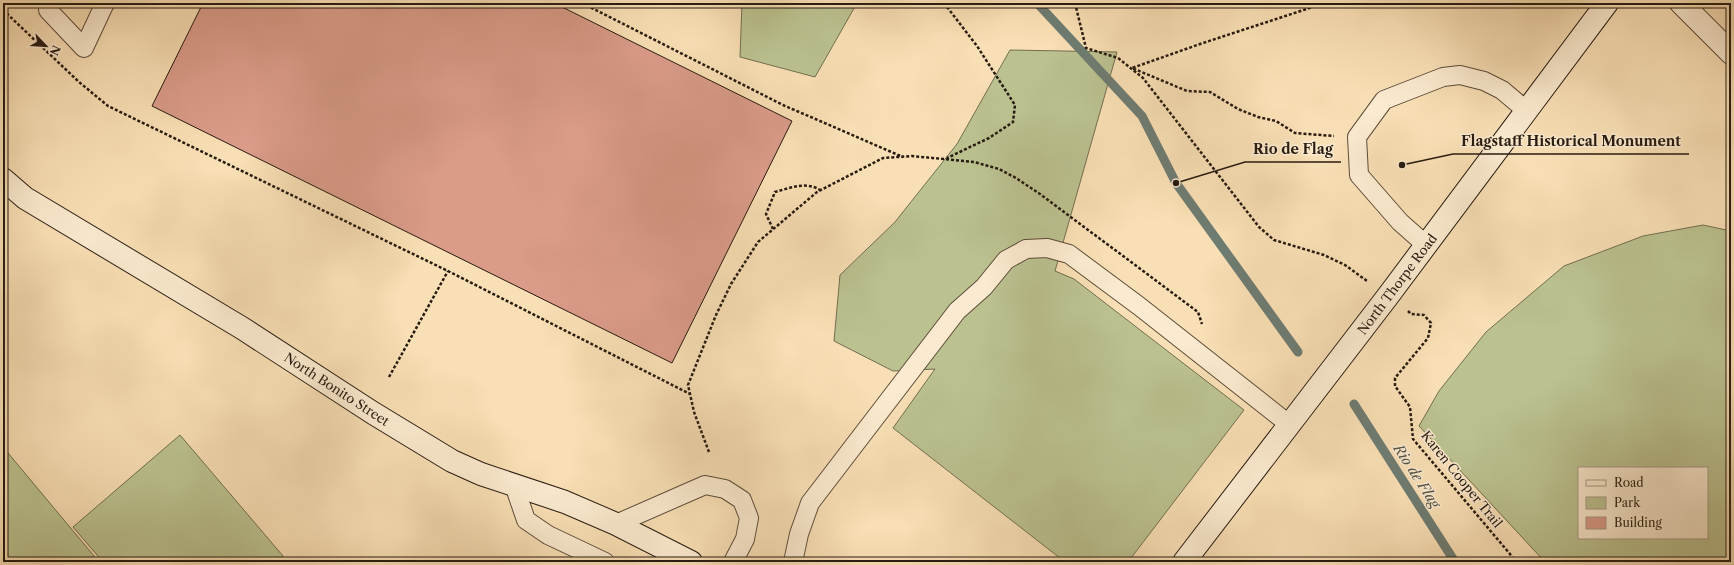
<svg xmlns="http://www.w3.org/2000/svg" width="1734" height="565" font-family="'Libre Caslon Text',serif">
  <rect width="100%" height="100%" fill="#f9dfb5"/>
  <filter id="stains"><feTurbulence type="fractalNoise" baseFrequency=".005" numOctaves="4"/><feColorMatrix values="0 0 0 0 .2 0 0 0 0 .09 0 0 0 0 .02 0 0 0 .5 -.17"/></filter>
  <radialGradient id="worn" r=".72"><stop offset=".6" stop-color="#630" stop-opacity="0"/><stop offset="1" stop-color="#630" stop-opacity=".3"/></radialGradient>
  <g fill="#bbc290" stroke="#716e50" fill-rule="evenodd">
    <path d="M742,3H857L815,77L740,57Z"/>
    <path d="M1010,50L1117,52L1055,271L1074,279L1244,410L1128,562H1065L893,428L935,369L893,371L834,341L840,275L895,222L957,144Z"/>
    <path d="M1703,225L1731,231V562H1545L1419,426L1439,391L1486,332L1564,266L1643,236ZM1579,468H1707V538H1579Z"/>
    <path d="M180,435L283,556L276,562H103L73,527Z"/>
    <path d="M3,447L99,562H3Z"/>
  </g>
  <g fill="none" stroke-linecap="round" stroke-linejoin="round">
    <g stroke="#6e7c72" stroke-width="9">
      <path d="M1037,3L1142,116L1176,183L1298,352"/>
      <path d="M1354,404L1455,562"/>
    </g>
  </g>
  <path fill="#da9b89" stroke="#271b10" d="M203,3H554L792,121L672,363L152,106Z"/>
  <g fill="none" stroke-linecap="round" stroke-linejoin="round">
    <defs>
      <g id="lane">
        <path d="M48,3V10L84,48L105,3"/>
        <path d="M1426,245L1400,222L1359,175L1357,137L1384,100L1443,77L1460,75L1484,81L1502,90L1527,111"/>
        <path d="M514,485L526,520L548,535L605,562"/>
        <path d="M616,524L705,485L725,489L742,500L749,518L745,539L733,562"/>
        <path d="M793,562L799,534L810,503L957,311L984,287L1006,260L1026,249L1047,248L1069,254L1139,306L1290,425"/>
      </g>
      <path id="street" d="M1681,3L1731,53"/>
      <g id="secondary">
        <path d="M3,179L25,198L242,328L373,413L452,461L481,474L565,502L616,524L691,562"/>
        <path d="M1184,562L1388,296L1607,3"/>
      </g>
    </defs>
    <use href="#lane" stroke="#5c4c39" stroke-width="20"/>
    <use href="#street" stroke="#5c4c39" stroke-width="24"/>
    <use href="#secondary" stroke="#271b10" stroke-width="24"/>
    <g stroke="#271b10" stroke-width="2.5" stroke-dasharray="3 2" stroke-linecap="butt">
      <path d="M582,3L783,105L903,157"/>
      <path d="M944,3L977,46L1015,105L1013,122L989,138L947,158"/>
      <path d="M1075,3L1086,48L1118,58L1143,78L1259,227L1274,240L1324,255L1345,265L1367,281"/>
      <path d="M1325,3L1203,43L1132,68L1187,91L1210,92L1238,109L1258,117L1276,121L1295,133L1334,136"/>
      <path d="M3,10L79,82L108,106L448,271L690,394"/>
      <path d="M773,229L766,214L775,192C790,188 806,181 820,190"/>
      <path d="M1408,311L1411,314L1424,315L1431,323L1428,338L1395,378V386L1410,407L1413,439L1510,554L1515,562"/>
      <path d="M389,377L448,271"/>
      <path d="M709,452L694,412L688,385L716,315L731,284L758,242L817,192L883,158L912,156L974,162L999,169L1016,178L1040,194L1198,312L1202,324"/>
    </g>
    <use href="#lane" stroke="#fbeacf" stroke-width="18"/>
    <use href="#street" stroke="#fbeacf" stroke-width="22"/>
    <use href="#secondary" stroke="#fbeacf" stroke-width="22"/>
  </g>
  <g text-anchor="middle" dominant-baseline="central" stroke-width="3" stroke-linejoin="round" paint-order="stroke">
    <g font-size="13" fill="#271b10" stroke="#fbeacf">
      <text transform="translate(1397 284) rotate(-53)">North Thorpe Road</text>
      <text transform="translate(337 389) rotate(33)">North Bonito Street</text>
      <text transform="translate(1462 479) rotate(51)">Karen Cooper Trail</text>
    </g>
    <g font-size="14" font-style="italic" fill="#515349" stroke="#fbeacf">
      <text transform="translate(1417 476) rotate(57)">Rio de Flag</text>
    </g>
  </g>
  <path fill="none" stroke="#271b10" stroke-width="1.5" d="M1402 165L1453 154H1689M1176 183L1245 162H1341"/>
  <g fill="#271b10" stroke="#fbeacf" stroke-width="1.5">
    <circle cx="1402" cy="165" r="4"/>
    <circle cx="1176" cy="183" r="4"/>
  </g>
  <g font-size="14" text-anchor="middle" font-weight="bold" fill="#271b10" stroke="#fbeacf" stroke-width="3" stroke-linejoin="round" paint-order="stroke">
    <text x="1571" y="146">Flagstaff Historical Monument</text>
    <text x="1293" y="154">Rio de Flag</text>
  </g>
  <rect width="1734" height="565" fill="none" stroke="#f9dfb5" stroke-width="16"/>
  <rect x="4" y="4" width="1726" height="557" fill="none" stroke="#271b10" stroke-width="2"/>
  <rect x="8" y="8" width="1718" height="549" fill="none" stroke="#271b10"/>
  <rect x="1578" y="467" width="130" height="72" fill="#fbeacf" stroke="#a69783"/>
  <rect x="1586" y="480" width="20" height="6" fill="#fbeacf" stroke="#a69783"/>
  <text x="1614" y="487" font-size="12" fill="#271b10">Road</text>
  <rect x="1586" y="497" width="20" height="12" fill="#bbc290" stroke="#a69783"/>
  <text x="1614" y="507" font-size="12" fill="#271b10">Park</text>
  <rect x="1586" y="517" width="20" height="12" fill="#da9b89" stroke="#a69783"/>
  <text x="1614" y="527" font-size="12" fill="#271b10">Building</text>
  <g transform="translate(46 46) rotate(115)" stroke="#fbeacf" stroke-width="3" paint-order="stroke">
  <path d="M0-3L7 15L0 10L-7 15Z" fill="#271b10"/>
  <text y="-6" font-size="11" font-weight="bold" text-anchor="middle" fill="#271b10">N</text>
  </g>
  <rect width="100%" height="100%" filter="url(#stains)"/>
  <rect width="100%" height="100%" fill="url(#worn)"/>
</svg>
